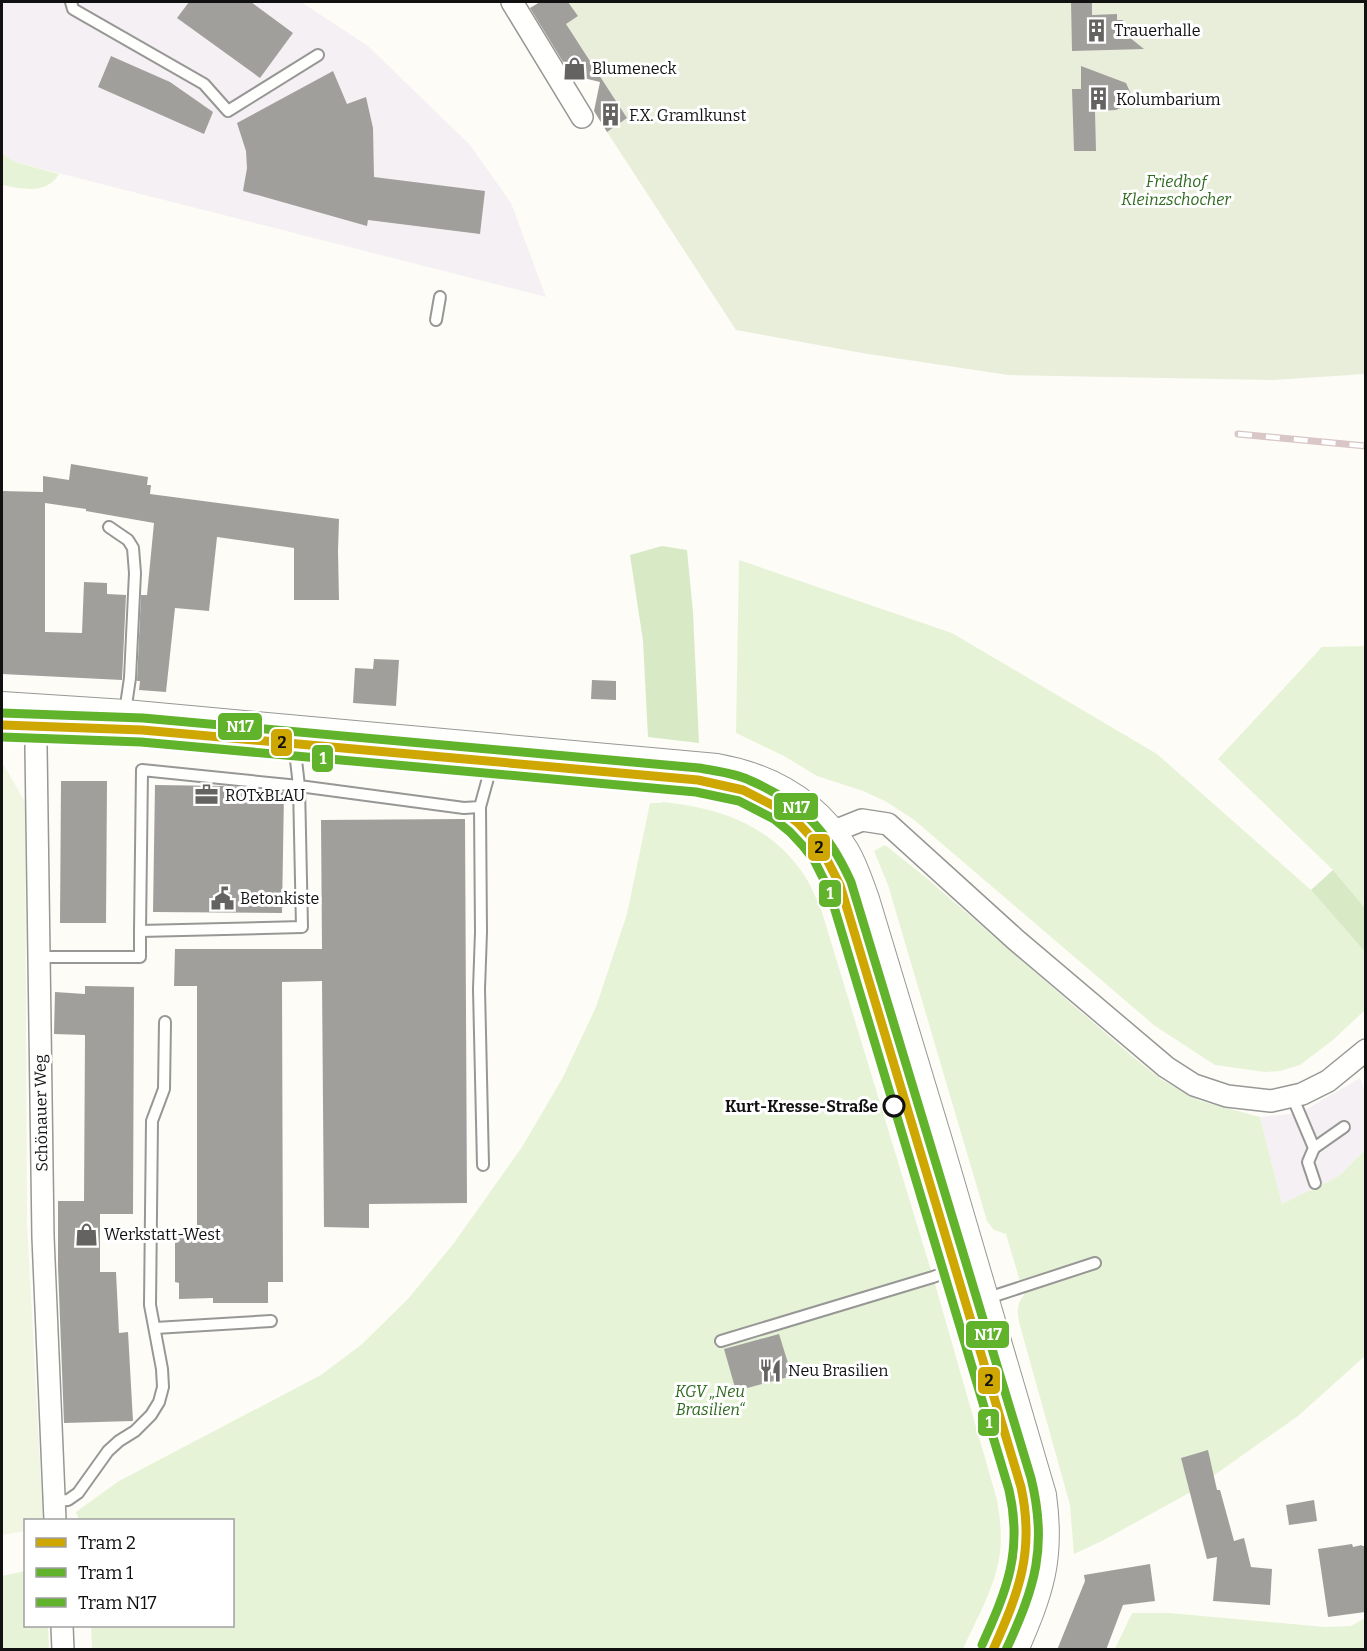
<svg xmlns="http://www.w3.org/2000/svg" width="1367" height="1651" font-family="Bitter,serif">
  <rect width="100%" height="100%" fill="#fdfcf7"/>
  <g fill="#f5f0f3">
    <path d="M2,2H301L368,46L470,145L511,203L546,297L15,162L2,154Z"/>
    <path d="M1360,1078L1365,1093V1150L1339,1176L1282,1204L1260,1117L1300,1113Z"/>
  </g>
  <g fill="#e7f3d7">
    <path d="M2,154L15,162L59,174C47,195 22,189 2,185Z"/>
    <path d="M739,560L952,633L1157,754L1311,890L1365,952V1010L1333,1040L1300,1065L1280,1071L1265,1072L1215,1065L1155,1026L913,819L885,801L863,791L817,776L784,756L736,733Z"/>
    <path d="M1365,646V908L1333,870L1218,759L1322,647Z"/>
    <path d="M662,802C716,807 769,824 802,872C810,883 815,896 821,909L933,1277L997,1500C1000,1517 1002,1534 1000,1552C996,1586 977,1618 963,1649H92L91,1626H232V1520H79L76,1512L119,1481L321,1375L361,1345L408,1299L454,1243L522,1147L562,1079L596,1007L627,914L650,803H662Z"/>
    <path d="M885,845L924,876L1133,1057L1162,1080L1200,1101L1260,1117L1282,1204L1339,1176L1365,1150V1356L1298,1416L1189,1493L1102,1541L1074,1554L1070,1505L1019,1322C1017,1311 1017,1304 1024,1295L1006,1234L994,1230L987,1221L888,885L874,851Z"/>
    <path d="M25,1571L26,1626H48L49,1649H2V1576Z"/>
    <path d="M1132,1613H1169L1325,1627L1351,1626L1365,1618V1649H1115Z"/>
  </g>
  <g fill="#d8eac5">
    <path d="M662,546L687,550L693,612L699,743L648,737L643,641L630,555Z"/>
    <path d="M1333,870L1365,908V952L1311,890Z"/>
  </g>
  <path fill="#e9eedb" d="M568,2H1365V374L1274,380L1008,375L862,353L736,330L607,132L627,118L578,42L559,27L578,16Z"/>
  <path fill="#f0f6e1" d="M2,762L25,802L27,1223L43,1520H26L25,1531L2,1535Z"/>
  <g fill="#a19f9c">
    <path d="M189,2H251L293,33L260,78L177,18Z"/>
    <path d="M540,2H568L578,16L566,24L627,118L607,132L594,111L600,82L571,75L530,8Z"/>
    <path d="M1071,2H1092V15L1117,14V20H1123L1124,33L1144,49L1072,51Z"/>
    <path d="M111,56L170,82L213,112L204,134L98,87Z"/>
    <path d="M1081,66L1126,83L1131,94L1127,105L1116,110L1095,111L1096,151H1074L1072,89H1081Z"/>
    <path d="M333,71L347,104L366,97L373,128L374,177L485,191L480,234L368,220L367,226L243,191L247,168L246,151L237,123Z"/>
    <path d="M71,464L148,477L147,485H151L150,494L339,519L338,551L339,600H294V548L217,537L209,611L175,608L166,692L139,690L140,681H137L141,595H147L154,523L86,511V509L45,503V632L82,633L84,582L107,583V594L126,595L122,680L2,674V491L43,492V476L69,480Z"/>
    <path d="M374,659L399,660L396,706L353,703L355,668L373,669Z"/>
    <path d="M592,680L616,681V700L591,699Z"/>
    <path d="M61,781H107L106,923H60Z"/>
    <path d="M155,785L226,786L284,792L282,913L153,912Z"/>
    <path d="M465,819L467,1203L369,1204V1228L324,1227L322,981L282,982L283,1282H268V1303H213V1298L179,1299V1283L175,1282V1237H197V986H174L175,949H322L321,820Z"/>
    <path d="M85,986L134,987L133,1214H100V1272H116L119,1333L128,1332L133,1421L64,1423L58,1267V1201H84L85,1035L54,1034L55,992L85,994Z"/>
    <path d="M779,1334L792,1376L736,1391L724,1349Z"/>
    <path d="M1208,1450L1217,1490H1220L1234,1541L1244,1538L1251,1567L1272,1569L1270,1605L1213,1601L1217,1557L1207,1559L1181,1458Z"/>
    <path d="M1314,1500L1317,1521L1289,1525L1286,1505Z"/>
    <path d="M1352,1544L1353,1547L1362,1545V1546H1365V1612L1328,1617L1318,1549Z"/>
    <path d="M1150,1564L1155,1601L1123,1605L1106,1650H1057L1085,1581L1084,1575Z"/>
  </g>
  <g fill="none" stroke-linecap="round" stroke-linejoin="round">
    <defs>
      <g id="service">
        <path d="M71,2L73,9L204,84L228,111L318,55"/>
        <path d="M436,320L440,297"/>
        <path d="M109,527L128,540L133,548L135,573L130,678L125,712"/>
        <path d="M298,729L296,760L299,786L142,770L140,931L302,927L299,786L464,808L480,807L488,778L490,746"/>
        <path d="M480,807L481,932L479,989L483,1165"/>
        <path d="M39,957H140V931"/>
        <path d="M1292,1096L1314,1148L1308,1162L1315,1183"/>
        <path d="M1314,1148L1344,1127"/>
        <path d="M985,1299L1095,1263"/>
        <path d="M155,1328L271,1321"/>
        <path d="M721,1341L933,1277L974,1262"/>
        <path d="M54,1501L68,1500L78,1493L108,1451L119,1441L135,1431L151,1415L159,1402L163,1387L162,1369L150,1305L152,1121L164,1089L165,1022"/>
      </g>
      <g id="minor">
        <path d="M512,2L582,117"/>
        <path d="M38,706L36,747L43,1237L55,1520"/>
        <path d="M832,832L862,820L888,824L1016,940L1166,1067L1194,1085L1227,1096L1271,1101L1302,1094L1328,1081L1366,1050"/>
        <path d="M62,1626L63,1650"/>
      </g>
      <path id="tertiary" d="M2,705L125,713L717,767C772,777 816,802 846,851C855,866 860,883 866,899L940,1144L1043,1495C1052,1560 1040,1592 1015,1650"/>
    </defs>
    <use href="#service" stroke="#979795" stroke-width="14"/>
    <use href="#minor" stroke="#979795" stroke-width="24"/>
    <use href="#tertiary" stroke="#979795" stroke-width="28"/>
    <use href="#service" stroke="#fffffe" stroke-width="10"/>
    <use href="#minor" stroke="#fffffe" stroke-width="21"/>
    <use href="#tertiary" stroke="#fffffe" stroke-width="26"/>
    <defs>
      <path id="rail" d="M1238,434L1366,446"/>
    </defs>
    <use href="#rail" stroke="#d9c6c7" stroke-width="7"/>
    <use href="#rail" stroke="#fff" stroke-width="4.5" stroke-dasharray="14" stroke-linecap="butt"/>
    <defs>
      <path id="tram-1" d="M2,725L142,730L698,780L743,790L780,809L798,823L812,838L824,854L840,885L1021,1487C1035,1551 1019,1592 993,1650"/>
      <path id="tram-2" d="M2,737L141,742L696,792L739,801L774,819L790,832L803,846L814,860L829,890L1009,1490C1023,1551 1007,1590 982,1645"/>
      <path id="tram-3" d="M2,713L143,718L699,768C715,771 734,773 749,780C801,802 828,831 851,882L1031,1478C1048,1547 1035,1587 1006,1650"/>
    </defs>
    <use href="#tram-1" stroke="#fff" stroke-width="14"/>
    <use href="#tram-2" stroke="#fff" stroke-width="14"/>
    <use href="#tram-3" stroke="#fff" stroke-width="14"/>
    <use href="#tram-1" stroke="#cfa703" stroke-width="9"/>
    <use href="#tram-2" stroke="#62b32c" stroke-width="9"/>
    <use href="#tram-3" stroke="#62b32c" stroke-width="9"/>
  </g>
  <defs>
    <symbol id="building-bare" viewBox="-9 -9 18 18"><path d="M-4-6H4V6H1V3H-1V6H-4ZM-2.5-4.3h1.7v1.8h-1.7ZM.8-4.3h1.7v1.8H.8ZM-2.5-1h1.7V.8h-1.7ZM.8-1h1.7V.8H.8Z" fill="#646362" stroke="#fff" stroke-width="2.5" paint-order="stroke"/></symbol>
    <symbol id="shop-bare" viewBox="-9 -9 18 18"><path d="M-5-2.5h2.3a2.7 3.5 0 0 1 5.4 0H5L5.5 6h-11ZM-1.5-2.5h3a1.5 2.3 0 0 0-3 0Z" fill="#646362" stroke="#fff" stroke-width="2.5" paint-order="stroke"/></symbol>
    <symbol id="office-bare" viewBox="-9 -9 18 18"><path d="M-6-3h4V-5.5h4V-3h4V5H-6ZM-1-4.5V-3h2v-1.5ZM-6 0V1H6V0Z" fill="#646362" stroke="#fff" stroke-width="2.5" paint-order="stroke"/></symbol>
    <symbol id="civic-bare" viewBox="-9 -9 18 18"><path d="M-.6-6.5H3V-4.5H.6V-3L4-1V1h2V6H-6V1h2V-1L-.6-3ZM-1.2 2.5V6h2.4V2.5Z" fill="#646362" stroke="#fff" stroke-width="2.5" paint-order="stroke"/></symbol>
    <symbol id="restaurant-bare" viewBox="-9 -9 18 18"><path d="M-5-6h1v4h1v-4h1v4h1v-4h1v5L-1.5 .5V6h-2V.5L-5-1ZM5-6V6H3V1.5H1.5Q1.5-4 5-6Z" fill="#646362" stroke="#fff" stroke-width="2.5" paint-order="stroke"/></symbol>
  </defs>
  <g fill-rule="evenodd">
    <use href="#building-bare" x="1080" y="14" width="33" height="33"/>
    <use href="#shop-bare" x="558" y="52" width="33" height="33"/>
    <use href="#building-bare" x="1082" y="82" width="33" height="33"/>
    <use href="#building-bare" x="594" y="98" width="33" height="33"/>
    <use href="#office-bare" x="190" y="778" width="33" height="33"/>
    <use href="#civic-bare" x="206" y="882" width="33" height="33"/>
    <use href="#shop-bare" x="70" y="1218" width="33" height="33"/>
    <use href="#restaurant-bare" x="754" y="1354" width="33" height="33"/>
  </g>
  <circle fill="#fff" stroke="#111" stroke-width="3" cx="894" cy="1106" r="10"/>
  <g text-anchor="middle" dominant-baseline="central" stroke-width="6" stroke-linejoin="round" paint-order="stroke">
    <g font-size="16" fill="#111" stroke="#fff" text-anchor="start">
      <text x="1114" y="30">Trauerhalle</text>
      <text x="592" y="68">Blumeneck</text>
      <text x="1116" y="99">Kolumbarium</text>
      <text x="629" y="115">F.X. Gramlkunst</text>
      <text x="225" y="795">ROTxBLAU</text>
      <text x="240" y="898">Betonkiste</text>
      <text x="104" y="1234">Werkstatt-West</text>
      <text x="788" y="1370">Neu Brasilien</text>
    </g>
    <g font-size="16" font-style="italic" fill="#2f6b1f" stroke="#fff">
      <text x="1176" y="181">Friedhof<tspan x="1176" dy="18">Kleinzschocher</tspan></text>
      <text x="710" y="1391">KGV „Neu<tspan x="710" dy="18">Brasilien“</tspan></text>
    </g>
    <g font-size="16" font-weight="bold" fill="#111" stroke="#fff" text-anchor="end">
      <text x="878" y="1106">Kurt-Kresse-Straße</text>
    </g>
    <g font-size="16" fill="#111" stroke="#fff">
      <text transform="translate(41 1113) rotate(-91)">Schönauer Weg</text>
    </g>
  </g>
  <g stroke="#fff" stroke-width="2">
    <rect x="217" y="712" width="46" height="29" rx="6" fill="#62b32c"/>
    <rect x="270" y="728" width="23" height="29" rx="6" fill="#cfa703"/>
    <rect x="311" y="744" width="23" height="29" rx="6" fill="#62b32c"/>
    <rect x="773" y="792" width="46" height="29" rx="6" fill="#62b32c"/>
    <rect x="807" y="833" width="24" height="29" rx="6" fill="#cfa703"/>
    <rect x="818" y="879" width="24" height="29" rx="6" fill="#62b32c"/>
    <rect x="965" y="1320" width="45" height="29" rx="6" fill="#62b32c"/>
    <rect x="977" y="1366" width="24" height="29" rx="6" fill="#cfa703"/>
    <rect x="977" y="1408" width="23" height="29" rx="6" fill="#62b32c"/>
  </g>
  <g font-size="16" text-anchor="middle" font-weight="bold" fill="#fff">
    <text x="240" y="732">N17</text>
    <text x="323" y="764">1</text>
    <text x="796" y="813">N17</text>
    <text x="830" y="899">1</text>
    <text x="988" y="1340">N17</text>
    <text x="989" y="1428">1</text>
  </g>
  <g font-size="16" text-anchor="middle" font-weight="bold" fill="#111">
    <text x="282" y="748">2</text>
    <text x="819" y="853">2</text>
    <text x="989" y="1386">2</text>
  </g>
  <rect width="1367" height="1651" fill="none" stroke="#111111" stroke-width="6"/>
  <rect x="24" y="1519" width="210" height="108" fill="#ffffff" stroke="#a0a0a0" stroke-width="1.5"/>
  <rect x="36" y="1538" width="30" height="9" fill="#cfa703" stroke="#a0a0a0" stroke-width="1.5"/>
  <text x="78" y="1549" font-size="18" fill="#111111">Tram 2</text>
  <rect x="36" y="1568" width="30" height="9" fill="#62b32c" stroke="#a0a0a0" stroke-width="1.5"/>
  <text x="78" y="1579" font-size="18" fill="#111111">Tram 1</text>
  <rect x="36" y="1598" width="30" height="9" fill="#62b32c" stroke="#a0a0a0" stroke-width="1.5"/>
  <text x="78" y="1609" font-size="18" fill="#111111">Tram N17</text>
</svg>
